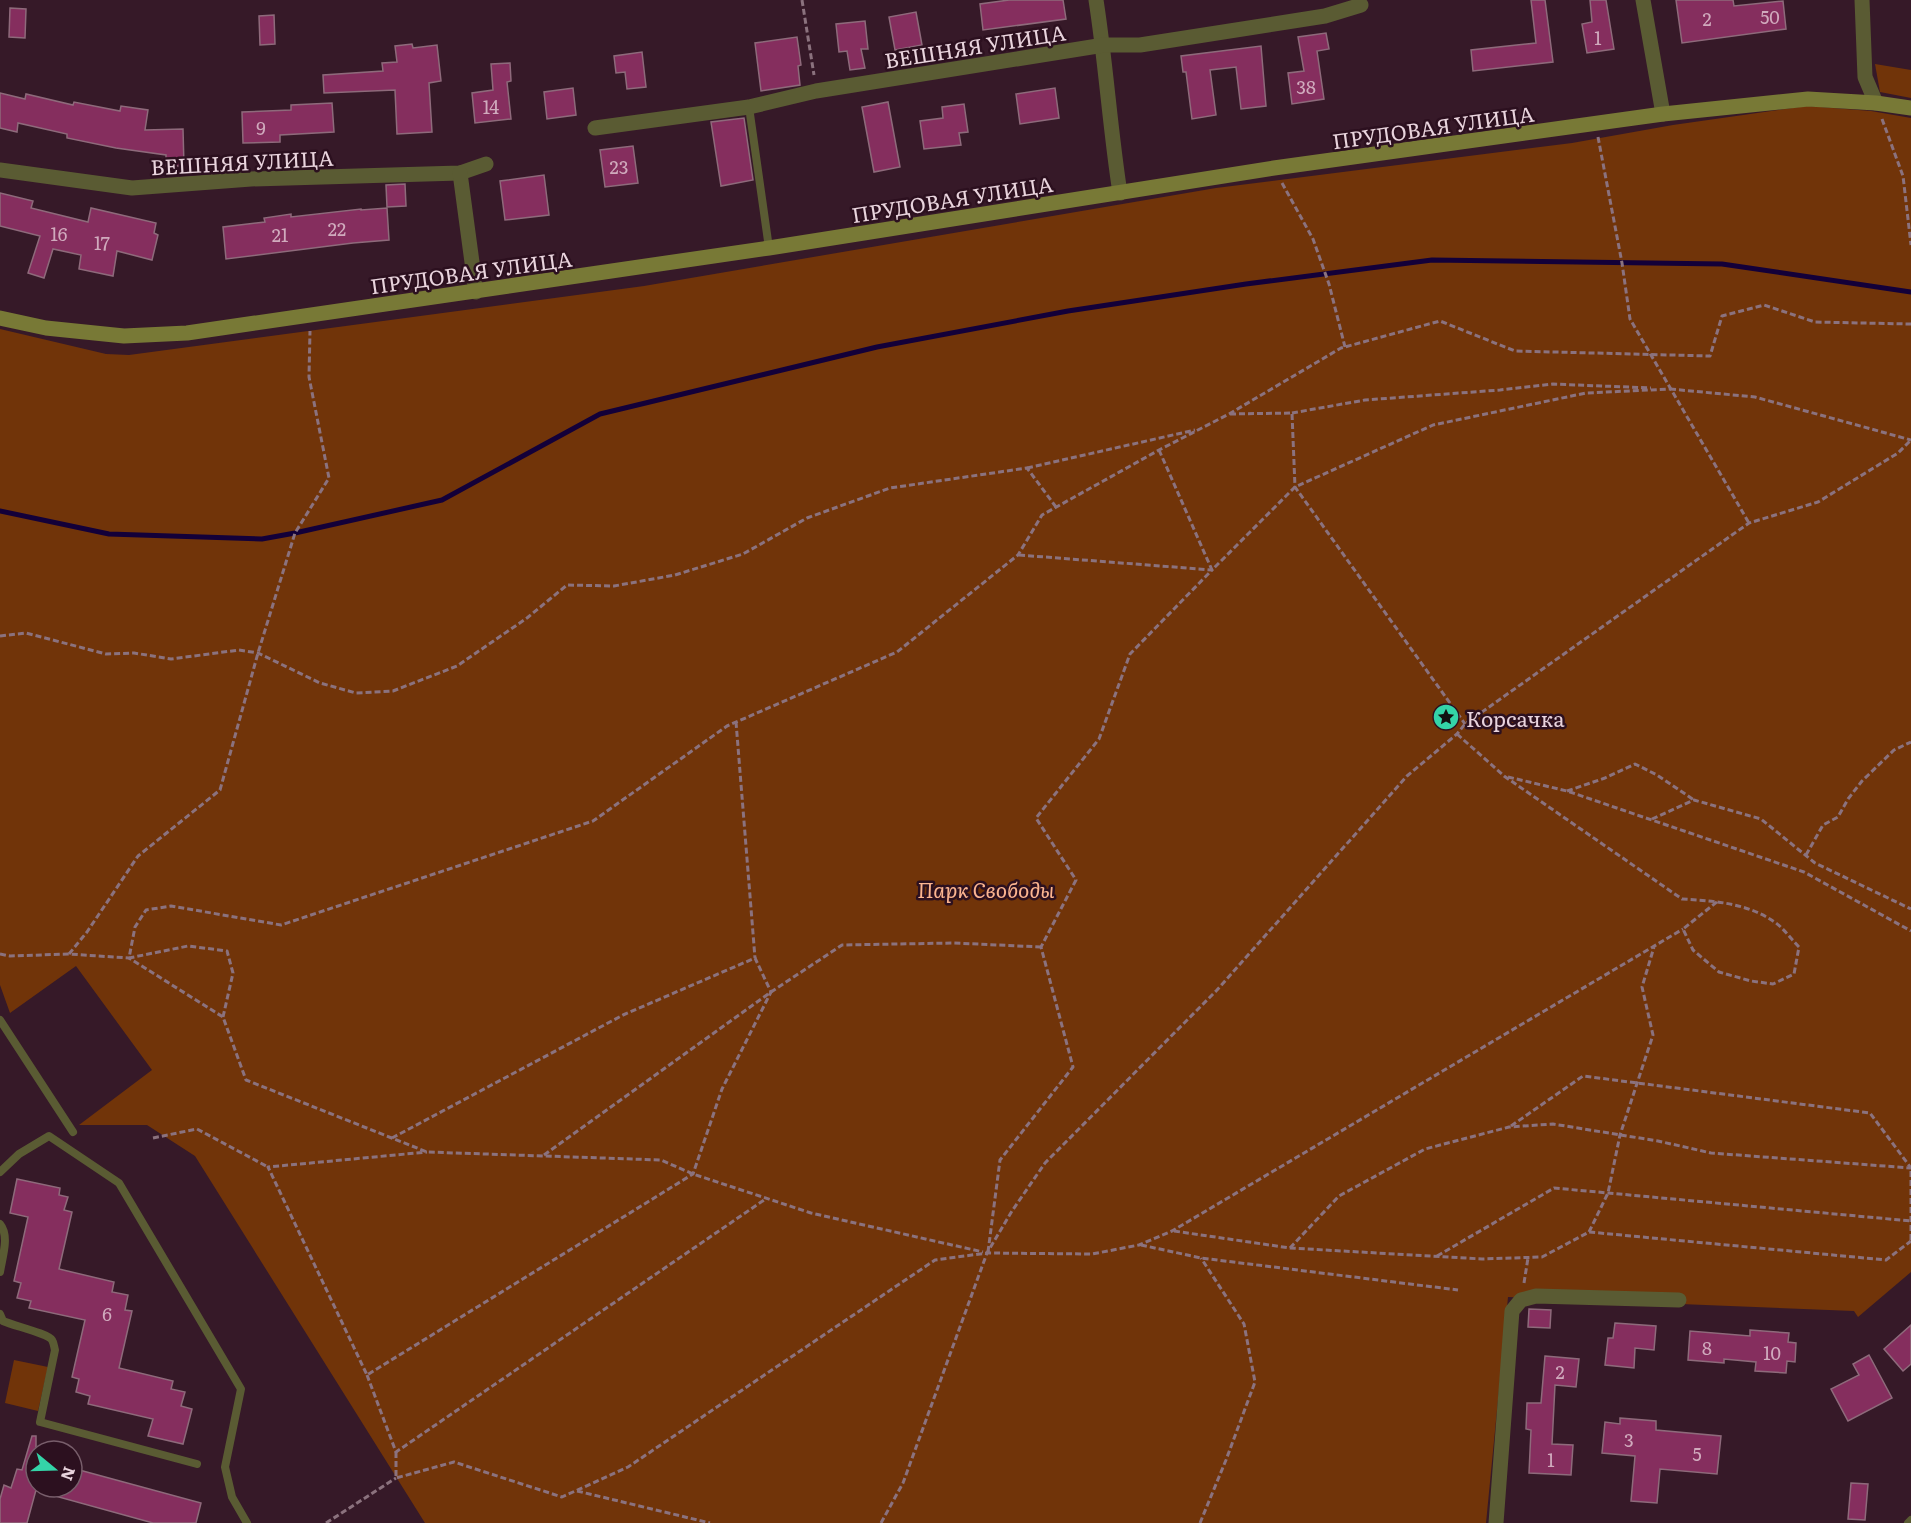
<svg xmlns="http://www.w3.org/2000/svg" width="1911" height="1523" font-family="Literata,serif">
  <rect width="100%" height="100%" fill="#361928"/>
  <g fill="#713409">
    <path d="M1875,64L1911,70V98L1880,92Z"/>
    <path d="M1807,106L1871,111L1911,118V1272L1858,1317L1854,1311L1508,1297L1486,1523H425L195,1156L147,1125H79L152,1070L76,966L10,1013L0,985V329L106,354L129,355L644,286L1216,188L1572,143L1673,125Z"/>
    <path d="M14,1360L48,1367L38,1411L5,1403Z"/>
  </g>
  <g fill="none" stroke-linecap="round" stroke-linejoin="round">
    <path stroke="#130039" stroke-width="5" d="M0,511L109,534L262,539L295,533L442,500L600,414L877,347L1068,311L1246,284L1432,260L1722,264L1911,292"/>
  </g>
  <g fill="#852e5e" stroke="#8e6a7b" stroke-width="1.5">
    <path d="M1009,0H1063L1066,19L983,30L980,4Z"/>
    <path d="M1531,0H1545L1553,62L1473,71L1471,50L1536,43Z"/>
    <path d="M1590,0H1606L1614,49L1587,53L1582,24L1592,22Z"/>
    <path d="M1676,0H1733L1734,6L1783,1L1786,29L1682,43Z"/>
    <path d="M10,8L26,9L25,38L9,37Z"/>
    <path d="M916,12L922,45L895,50L889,17Z"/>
    <path d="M274,15L275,44L260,45L259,16Z"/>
    <path d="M865,21L868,49H861L865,68L850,70L847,51L839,52L836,24Z"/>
    <path d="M1326,33L1329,49L1317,51L1324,99L1292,104L1288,73L1304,71L1298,37Z"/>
    <path d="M797,37L801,65L798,66L800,85L761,91L755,43Z"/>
    <path d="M412,44L413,48L437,45L441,81L429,83L432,132L397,134L395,90L324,93L323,75L383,71L382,63L397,62L395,46Z"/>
    <path d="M1261,46L1266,106L1241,109L1236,67L1210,70L1216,115L1192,119L1186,72H1183L1181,56Z"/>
    <path d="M642,52L646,87L627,89L625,72L616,73L614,56Z"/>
    <path d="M510,63L511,81L507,82L511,119L475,123L472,93L493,90L491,64Z"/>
    <path d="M573,88L576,115L547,119L544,92Z"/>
    <path d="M1055,88L1059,118L1020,124L1016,94Z"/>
    <path d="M0,93L25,99L26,94L73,105L74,102L120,111L121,106L148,110L145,130L183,129L184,166H166V155L116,148L67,138V134L18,123L17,132L0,128Z"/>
    <path d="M888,102L900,167L874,172L862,107Z"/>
    <path d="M332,103L334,132L280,135V142L243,143L242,112L291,110V105Z"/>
    <path d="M964,104L968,132L959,133L961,145L924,149L920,121L943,118L942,107Z"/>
    <path d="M744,118L753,180L721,186L711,122Z"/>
    <path d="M633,146L638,183L605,187L600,150Z"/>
    <path d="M544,175L549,215L505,220L500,181Z"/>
    <path d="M405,184L406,206L387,207L386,185Z"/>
    <path d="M0,193L33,201L31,208L88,222L91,208L156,223L154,233L158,235L152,260L117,251L113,276L79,269L81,255L53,249L44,278L28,273L40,236L0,226Z"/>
    <path d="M387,208L389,240L353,243L226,259L223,227L265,222L264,218L291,214V217L361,209V210Z"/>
    <path d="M17,1179L60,1188L59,1195L68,1197L64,1210L72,1212L59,1269L114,1282L112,1292L128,1295L125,1310L132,1311L119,1368L173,1381L171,1389L185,1392L181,1406L192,1409L183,1444L148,1436L153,1419L88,1404L90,1396L76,1392L79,1379L72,1377L85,1320L29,1308L31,1301L17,1298L21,1283L14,1281L28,1217L10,1213Z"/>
    <path d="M1529,1309L1551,1310L1550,1328L1528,1327Z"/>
    <path d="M1615,1323L1656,1326L1654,1350L1635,1348L1634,1368L1605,1365L1608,1338H1613Z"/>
    <path d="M1911,1325V1364L1903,1371L1884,1349Z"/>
    <path d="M1750,1330L1789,1333L1788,1342L1796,1343L1795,1362L1787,1361L1786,1373L1755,1371L1756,1362L1724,1359V1363L1688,1360L1690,1331L1750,1336Z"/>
    <path d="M1869,1355L1892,1398L1848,1421L1831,1389L1859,1375L1853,1364Z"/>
    <path d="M1545,1356L1579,1359L1576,1387L1555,1385L1552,1444L1573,1445L1571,1475L1529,1473L1531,1430L1526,1429L1527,1403H1541Z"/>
    <path d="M1620,1418L1656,1421V1430L1721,1436L1717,1474L1660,1469L1657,1503L1631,1501L1635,1456L1602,1453L1605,1422L1620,1424Z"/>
    <path d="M32,1436H36V1490L27,1523H0V1499L4,1485L11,1488L17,1469L22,1470Z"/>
    <path d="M72,1468L201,1503L196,1523H153L37,1491V1487H72Z"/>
    <path d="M1851,1483L1868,1484L1865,1520L1848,1519Z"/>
  </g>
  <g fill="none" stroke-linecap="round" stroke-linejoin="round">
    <g stroke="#8b727e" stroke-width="3" stroke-dasharray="6 3" stroke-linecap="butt">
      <path d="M802,0L814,75"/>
      <path d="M1882,119L1903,176L1911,245"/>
      <path d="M1598,137L1622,263L1630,319L1749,523"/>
      <path d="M1282,183L1313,239L1329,284L1345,347"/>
      <path d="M1670,389L1755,397L1911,440"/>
      <path d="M1292,413L1365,400L1500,390L1553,384L1651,388"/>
      <path d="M1230,414L1292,413L1295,487L1465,724"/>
      <path d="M1159,450L1212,570L1295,487L1433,425L1586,393L1671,389"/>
      <path d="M1027,468L1195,430"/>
      <path d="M0,636L26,633L106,654L134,653L171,659L239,650L258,653L320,683L356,693L393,691L457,666L527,618L567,585L614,586L675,575L743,554L807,518L890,488L1027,468L1056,507"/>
      <path d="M736,722L755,958"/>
      <path d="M1457,734L1504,776L1682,899C1715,901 1748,903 1776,923C1784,929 1791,939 1799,947L1794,974L1773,984L1751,981L1719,972L1693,950L1683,929L1718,901"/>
      <path d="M1508,777L1567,791L1804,872L1911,931"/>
      <path d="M1567,791L1605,778L1635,764L1657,775L1694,800"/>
      <path d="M1652,819L1694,800L1761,819L1815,863L1911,909"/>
      <path d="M1806,855L1823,825L1838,817L1848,799L1862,781L1894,750L1911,742"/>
      <path d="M0,954L10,956L69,954L129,958L223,1017L246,1080L427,1152L661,1160L693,1174L811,1213L983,1252"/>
      <path d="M69,954L87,932L138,856L220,790L258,653L295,533L329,478L309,377L310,331"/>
      <path d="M223,1017L233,973L227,951L188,946L129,958L135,927L146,910L171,906L281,925L593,821L727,726L897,652L1018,555L1042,515L1159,450L1229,414L1341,348L1440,321L1515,351L1710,356L1722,316L1764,305L1815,322L1911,324"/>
      <path d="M1511,1126L1583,1076L1870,1113L1911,1168"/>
      <path d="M153,1138L197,1129L268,1167"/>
      <path d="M392,1138L623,1015L755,958L771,992L722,1089L693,1174L367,1375L268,1167L427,1152"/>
      <path d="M544,1155L771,992L842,945L954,943L1041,947"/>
      <path d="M1174,1231L1290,1248L1482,1259L1542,1257L1589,1232L1886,1260L1911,1241"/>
      <path d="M1589,1232L1608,1193L1620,1135L1653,1035L1642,987L1654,947"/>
      <path d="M1911,1240V1167"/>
      <path d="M1141,1245L1201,1258L1458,1290"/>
      <path d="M1290,1248L1339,1196L1425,1149L1509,1127L1553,1124L1658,1141L1711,1153L1911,1168"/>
      <path d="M988,1252L1000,1160L1073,1067L1041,947L1076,880L1036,818L1099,739L1130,654L1212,570L1019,555"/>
      <path d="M1437,1256L1554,1188L1911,1221"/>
      <path d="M1524,1283L1528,1258"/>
      <path d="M367,1375L396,1452L767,1198"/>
      <path d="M396,1452V1478L454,1462L562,1497L628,1467L935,1260L987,1253L1092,1254L1139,1245L1172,1231L1683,929"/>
      <path d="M577,1491L710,1523"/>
      <path d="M326,1523L396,1478"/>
      <path d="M881,1523L903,1483L987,1253L1012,1211L1045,1163L1217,990L1407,776L1457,734L1465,724L1749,523L1818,502L1898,453L1911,440"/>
      <path d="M1200,1523L1226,1460L1255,1382L1244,1324L1201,1258"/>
    </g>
    <g stroke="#5a5b33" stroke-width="8">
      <path d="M749,107L769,248"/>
      <path d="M0,1020L73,1132"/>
      <path d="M0,1172L19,1154L49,1136L119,1183L241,1389L225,1467L232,1497L247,1523"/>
      <path d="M0,1224C10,1236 2,1258 0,1272"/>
      <path d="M0,1314L3,1321C14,1326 47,1333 52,1340C54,1343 54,1347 55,1350L40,1422L197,1464"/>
      <path d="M1908,1523L1911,1520"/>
    </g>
    <g stroke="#5a5b33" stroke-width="15">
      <path d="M1096,0C1106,64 1110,129 1120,193"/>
      <path d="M1643,0L1663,114"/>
      <path d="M1862,0L1865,77L1876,103"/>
      <path d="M595,128L749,107L816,91L1104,45H1140L1325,16L1361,5"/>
      <path d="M0,170L132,188L251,179L460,173L486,164"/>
      <path d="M460,173L476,292"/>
      <path d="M1496,1523L1512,1311L1521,1300L1536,1296L1679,1300"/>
    </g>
    <path stroke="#787936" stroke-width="15" d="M0,318L46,328L124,336L187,333L769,248L1274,168L1663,114L1808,99L1876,103L1911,108"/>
  </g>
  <defs>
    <symbol id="sight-disc" viewBox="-11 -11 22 22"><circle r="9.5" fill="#34d4a8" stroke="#2c101f"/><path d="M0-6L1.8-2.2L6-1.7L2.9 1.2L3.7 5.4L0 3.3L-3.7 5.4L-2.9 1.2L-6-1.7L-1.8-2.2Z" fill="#111"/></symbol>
  </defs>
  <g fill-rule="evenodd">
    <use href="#sight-disc" x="1431" y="702" width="30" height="30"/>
  </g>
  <g text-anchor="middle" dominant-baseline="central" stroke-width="5" stroke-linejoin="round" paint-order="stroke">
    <g font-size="18" fill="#d0aabd">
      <text x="1770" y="16">50</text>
      <text x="1707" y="18">2</text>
      <text x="1598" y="37">1</text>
      <text x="1306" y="86">38</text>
      <text x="491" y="106">14</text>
      <text x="261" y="127">9</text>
      <text x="619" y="166">23</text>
      <text x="337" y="228">22</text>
      <text x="59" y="233">16</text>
      <text x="280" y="234">21</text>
      <text x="102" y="242">17</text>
      <text x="107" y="1313">6</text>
      <text x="1707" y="1347">8</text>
      <text x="1772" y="1352">10</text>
      <text x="1560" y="1371">2</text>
      <text x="1629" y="1439">3</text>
      <text x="1697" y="1453">5</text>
      <text x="1551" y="1459">1</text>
    </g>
    <g font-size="21" fill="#e9d4dd" stroke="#2c101f">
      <text transform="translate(975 45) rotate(-9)">ВЕШНЯЯ УЛИЦА</text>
      <text transform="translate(1433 126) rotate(-8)">ПРУДОВАЯ УЛИЦА</text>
      <text transform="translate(242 161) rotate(-3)">ВЕШНЯЯ УЛИЦА</text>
      <text transform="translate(952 198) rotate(-9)">ПРУДОВАЯ УЛИЦА</text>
      <text transform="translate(471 271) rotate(-8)">ПРУДОВАЯ УЛИЦА</text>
    </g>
    <g font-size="21" fill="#e9d4dd" stroke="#2c101f" text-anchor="start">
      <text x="1466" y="717">Корсачка</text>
    </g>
    <g font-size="21" font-style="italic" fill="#fcb590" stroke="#2c101f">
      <text x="986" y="888">Парк Свободы</text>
    </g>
  </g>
  <g transform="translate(54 1469) rotate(109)"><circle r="28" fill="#2c101f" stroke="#785e6b" stroke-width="1.5"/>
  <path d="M0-4.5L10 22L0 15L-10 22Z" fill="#34d4a8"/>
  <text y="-9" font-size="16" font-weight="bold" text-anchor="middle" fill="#e9d4dd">N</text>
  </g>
</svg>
